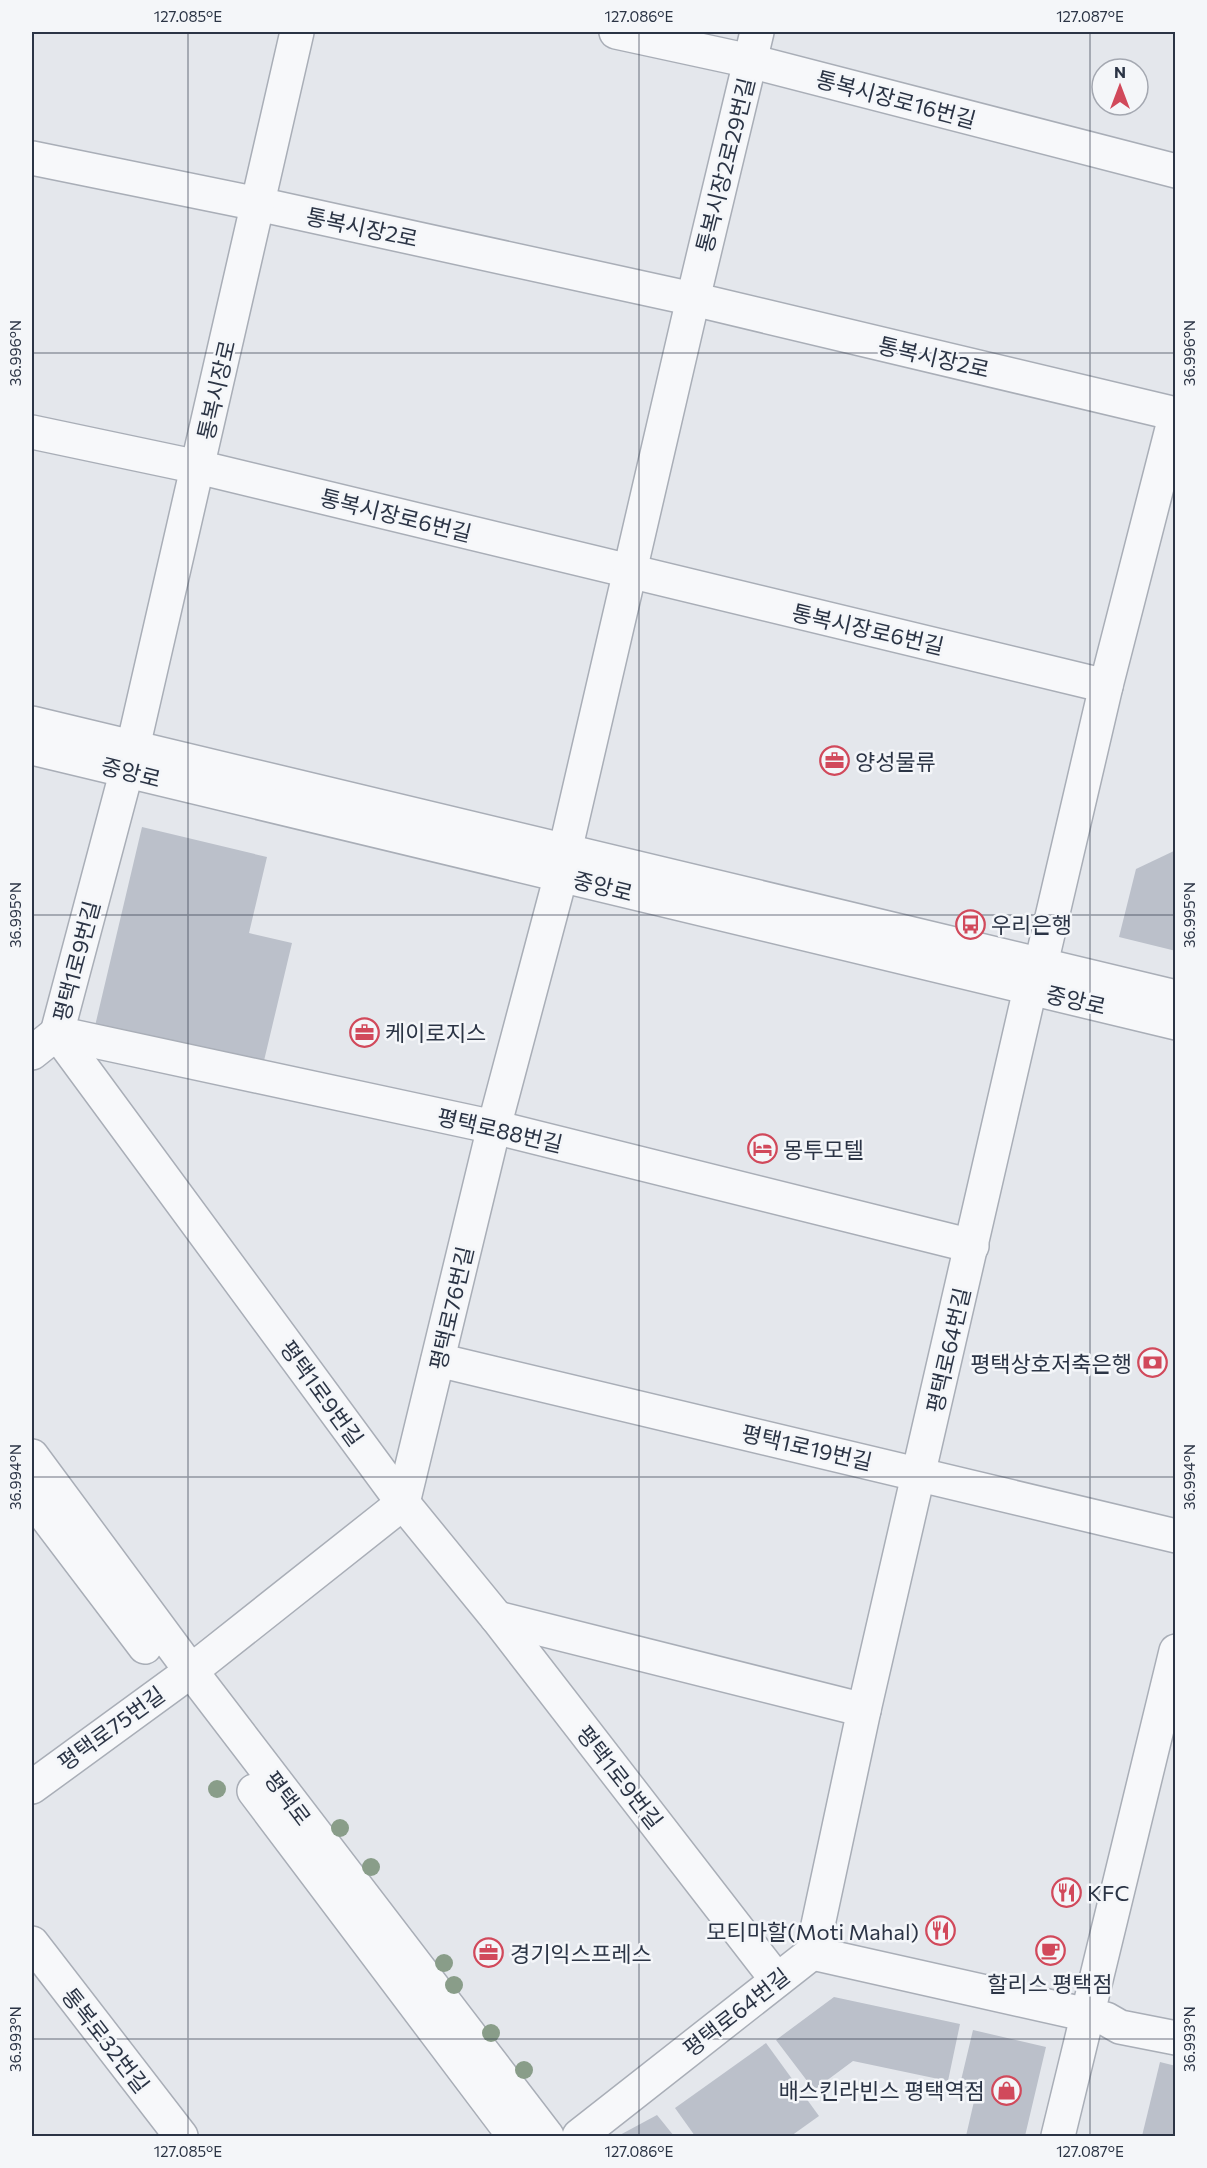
<svg xmlns="http://www.w3.org/2000/svg" width="1207" height="2168" font-family="Commissioner,'Noto Sans KR',sans-serif">
  <rect width="100%" height="100%" fill="#e4e7ec"/>
  <g fill="#bbc0ca">
    <path d="M142,827L267,857L249,933L292,943L263,1065L95,1026Z"/>
    <path d="M1176,850V951L1119,937L1136,869Z"/>
    <path d="M834,1997L960,2024L948,2081L853,2061L814,2090L776,2040Z"/>
    <path d="M973,2030L1046,2047L1025,2136H966L975,2097L958,2093Z"/>
    <path d="M766,2043L819,2116L791,2136H695L675,2108Z"/>
    <path d="M1160,2062L1176,2066V2136H1142Z"/>
    <path d="M657,2115L674,2136H618Z"/>
  </g>
  <g fill="none" stroke-linecap="round" stroke-linejoin="round">
    <defs>
      <g id="minor">
        <path d="M616,32L750,61L1176,171"/>
        <path d="M32,158L258,204L693,299L1176,414"/>
        <path d="M32,432L198,467L1106,686"/>
        <path d="M32,723L1176,997"/>
        <path d="M32,748L1176,1023"/>
        <path d="M1041,964L1106,686L1176,413"/>
        <path d="M57,1033L403,1503L497,1618L777,1980"/>
        <path d="M57,1033L133,747L297,32"/>
        <path d="M32,1053L57,1033L494,1127L972,1246"/>
        <path d="M438,1360L1176,1536"/>
        <path d="M32,1456L191,1671L547,2136"/>
        <path d="M32,1498L145,1647"/>
        <path d="M497,1618L864,1710"/>
        <path d="M32,1787L191,1671L403,1503L494,1127L561,875L565,851L693,299L757,32"/>
        <path d="M254,1791L514,2136"/>
        <path d="M32,1943L181,2136"/>
        <path d="M812,1953L1106,2019L1120,2027L1176,2038"/>
        <path d="M579,2136L812,1953L864,1710L1030,989"/>
        <path d="M1058,2136L1176,1651"/>
      </g>
    </defs>
    <use href="#minor" stroke="#a9aeb7" stroke-width="36"/>
    <use href="#minor" stroke="#f7f8fa" stroke-width="33"/>
  </g>
  <g fill="#899d89">
    <circle cx="217" cy="1789" r="9"/>
    <circle cx="340" cy="1828" r="9"/>
    <circle cx="371" cy="1867" r="9"/>
    <circle cx="444" cy="1963" r="9"/>
    <circle cx="454" cy="1985" r="9"/>
    <circle cx="491" cy="2033" r="9"/>
    <circle cx="524" cy="2070" r="9"/>
  </g>
  <path fill="none" stroke="#2b3445" stroke-width="1.5" stroke-opacity="0.45" d="M188,32V2136M639,32V2136M1090,32V2136M32,353H1176M32,915H1176M32,1477H1176M32,2039H1176"/>
  <defs>
    <symbol id="office-ring" viewBox="-11 -11 22 22"><circle r="9.5" fill="#f4f6f9" stroke="#d1495b" stroke-width="1.5"/><path d="M-6-3h4V-5.5h4V-3h4V5H-6ZM-1-4.5V-3h2v-1.5ZM-6 0V1H6V0Z" fill="#d1495b"/></symbol>
    <symbol id="bus-ring" viewBox="-11 -11 22 22"><circle r="9.5" fill="#f4f6f9" stroke="#d1495b" stroke-width="1.5"/><path d="M-5-6H5V4H4V6H2V4H-2V6H-4V4H-5ZM-3.5-4V0h7V-4ZM-3.5 1.2v1.5H-2V1.2ZM2 1.2v1.5H3.5V1.2Z" fill="#d1495b"/></symbol>
    <symbol id="hotel-ring" viewBox="-11 -11 22 22"><circle r="9.5" fill="#f4f6f9" stroke="#d1495b" stroke-width="1.5"/><path d="M-6-4.5h1.5V1H6V5H4.5V3h-9V5H-6ZM-4 0a1.8 1.8 0 1 1 3.6 0ZM.5 0V-2.5h3Q6-2.5 6 0Z" fill="#d1495b"/></symbol>
    <symbol id="bank-ring" viewBox="-11 -11 22 22"><circle r="9.5" fill="#f4f6f9" stroke="#d1495b" stroke-width="1.5"/><path d="M-6-4H6V4H-6ZM0-2.3a2.3 2.3 0 1 0 0 4.6a2.3 2.3 0 1 0 0-4.6Z" fill="#d1495b"/></symbol>
    <symbol id="restaurant-ring" viewBox="-11 -11 22 22"><circle r="9.5" fill="#f4f6f9" stroke="#d1495b" stroke-width="1.5"/><path d="M-5-6h1v4h1v-4h1v4h1v-4h1v5L-1.5 .5V6h-2V.5L-5-1ZM5-6V6H3V1.5H1.5Q1.5-4 5-6Z" fill="#d1495b"/></symbol>
    <symbol id="cafe-ring" viewBox="-11 -11 22 22"><circle r="9.5" fill="#f4f6f9" stroke="#d1495b" stroke-width="1.5"/><path d="M-5.5-4.5H6V0H3Q3 3.5 0 3.5H-2.5Q-5.5 3.5-5.5 0ZM3-3.2v2h1.7v-2ZM-6 4.5H4V6H-6Z" fill="#d1495b"/></symbol>
    <symbol id="shop-ring" viewBox="-11 -11 22 22"><circle r="9.5" fill="#f4f6f9" stroke="#d1495b" stroke-width="1.5"/><path d="M-5-2.5h2.3a2.7 3.5 0 0 1 5.4 0H5L5.5 6h-11ZM-1.5-2.5h3a1.5 2.3 0 0 0-3 0Z" fill="#d1495b"/></symbol>
  </defs>
  <g fill-rule="evenodd">
    <use href="#office-ring" x="818" y="744" width="33" height="33"/>
    <use href="#bus-ring" x="954" y="908" width="33" height="33"/>
    <use href="#office-ring" x="348" y="1016" width="33" height="33"/>
    <use href="#hotel-ring" x="746" y="1132" width="33" height="33"/>
    <use href="#bank-ring" x="1136" y="1346" width="33" height="33"/>
    <use href="#restaurant-ring" x="1050" y="1876" width="33" height="33"/>
    <use href="#restaurant-ring" x="924" y="1914" width="33" height="33"/>
    <use href="#cafe-ring" x="1034" y="1934" width="33" height="33"/>
    <use href="#office-ring" x="472" y="1936" width="33" height="33"/>
    <use href="#shop-ring" x="990" y="2074" width="33" height="33"/>
  </g>
  <g text-anchor="middle" dominant-baseline="central" stroke-width="5" stroke-linejoin="round" paint-order="stroke">
    <g font-size="22" fill="#2b3445" stroke="#f4f6f9">
      <text transform="translate(896 99) rotate(15)">통복시장로16번길</text>
      <text transform="translate(725 165) rotate(-76)">통복시장2로29번길</text>
      <text transform="translate(362 227) rotate(12)">통복시장2로</text>
      <text transform="translate(934 357) rotate(13)">통복시장2로</text>
      <text transform="translate(216 390) rotate(-77)">통복시장로</text>
      <text transform="translate(396 515) rotate(14)">통복시장로6번길</text>
      <text transform="translate(868 629) rotate(13)">통복시장로6번길</text>
      <text transform="translate(131 772) rotate(14)">중앙로</text>
      <text transform="translate(603 886) rotate(14)">중앙로</text>
      <text transform="translate(76 961) rotate(-75)">평택1로9번길</text>
      <text transform="translate(1076 1000) rotate(13)">중앙로</text>
      <text transform="translate(500 1130) rotate(13)">평택로88번길</text>
      <text transform="translate(451 1308) rotate(-77)">평택로76번길</text>
      <text transform="translate(948 1350) rotate(-77)">평택로64번길</text>
      <text transform="translate(322 1393) rotate(54)">평택1로9번길</text>
      <text transform="translate(807 1447) rotate(13)">평택1로19번길</text>
      <text transform="translate(111 1728) rotate(-36)">평택로75번길</text>
      <text transform="translate(620 1777) rotate(52)">평택1로9번길</text>
      <text transform="translate(288 1798) rotate(53)">평택로</text>
      <text transform="translate(736 2012) rotate(-38)">평택로64번길</text>
      <text transform="translate(106 2040) rotate(52)">통복로32번길</text>
    </g>
    <g font-size="22" fill="#2b3445" stroke="#f4f6f9" text-anchor="start">
      <text x="855" y="761">양성물류</text>
      <text x="991" y="924">우리은행</text>
      <text x="385" y="1032">케이로지스</text>
      <text x="783" y="1149">몽투모텔</text>
      <text x="1132" y="1363" text-anchor="end">평택상호저축은행</text>
      <text x="1087" y="1892">KFC</text>
      <text x="919" y="1931" text-anchor="end">모티마할(Moti Mahal)</text>
      <text x="510" y="1953">경기익스프레스</text>
      <text x="1050" y="1983" text-anchor="middle">할리스 평택점</text>
      <text x="985" y="2090" text-anchor="end">배스킨라빈스 평택역점</text>
    </g>
  </g>
  <rect width="1207" height="2168" fill="none" stroke="#f4f6f9" stroke-width="66"/>
  <g transform="translate(1120 87)"><circle r="28" fill="#f4f6f9" stroke="#a4a8b1" stroke-width="1.5"/>
  <path d="M0-4.5L10 22L0 15L-10 22Z" fill="#d1495b"/>
  <text y="-9" font-size="16" font-weight="bold" text-anchor="middle" fill="#2b3445">N</text>
  </g>
  <rect x="33" y="33" width="1141" height="2102" fill="none" stroke="#2b3445" stroke-width="2"/>
  <g font-size="15" text-anchor="middle" fill="#2b3445">
    <text x="188" y="22">127.085°E</text>
    <text x="639" y="22">127.086°E</text>
    <text x="1090" y="22">127.087°E</text>
    <text transform="translate(16 353) rotate(-90)" y="5">36.996°N</text>
    <text transform="translate(1190 353) rotate(-90)" y="5">36.996°N</text>
    <text transform="translate(16 915) rotate(-90)" y="5">36.995°N</text>
    <text transform="translate(1190 915) rotate(-90)" y="5">36.995°N</text>
    <text transform="translate(16 1477) rotate(-90)" y="5">36.994°N</text>
    <text transform="translate(1190 1477) rotate(-90)" y="5">36.994°N</text>
    <text transform="translate(16 2039) rotate(-90)" y="5">36.993°N</text>
    <text transform="translate(1190 2039) rotate(-90)" y="5">36.993°N</text>
    <text x="188" y="2157">127.085°E</text>
    <text x="639" y="2157">127.086°E</text>
    <text x="1090" y="2157">127.087°E</text>
  </g>
</svg>
